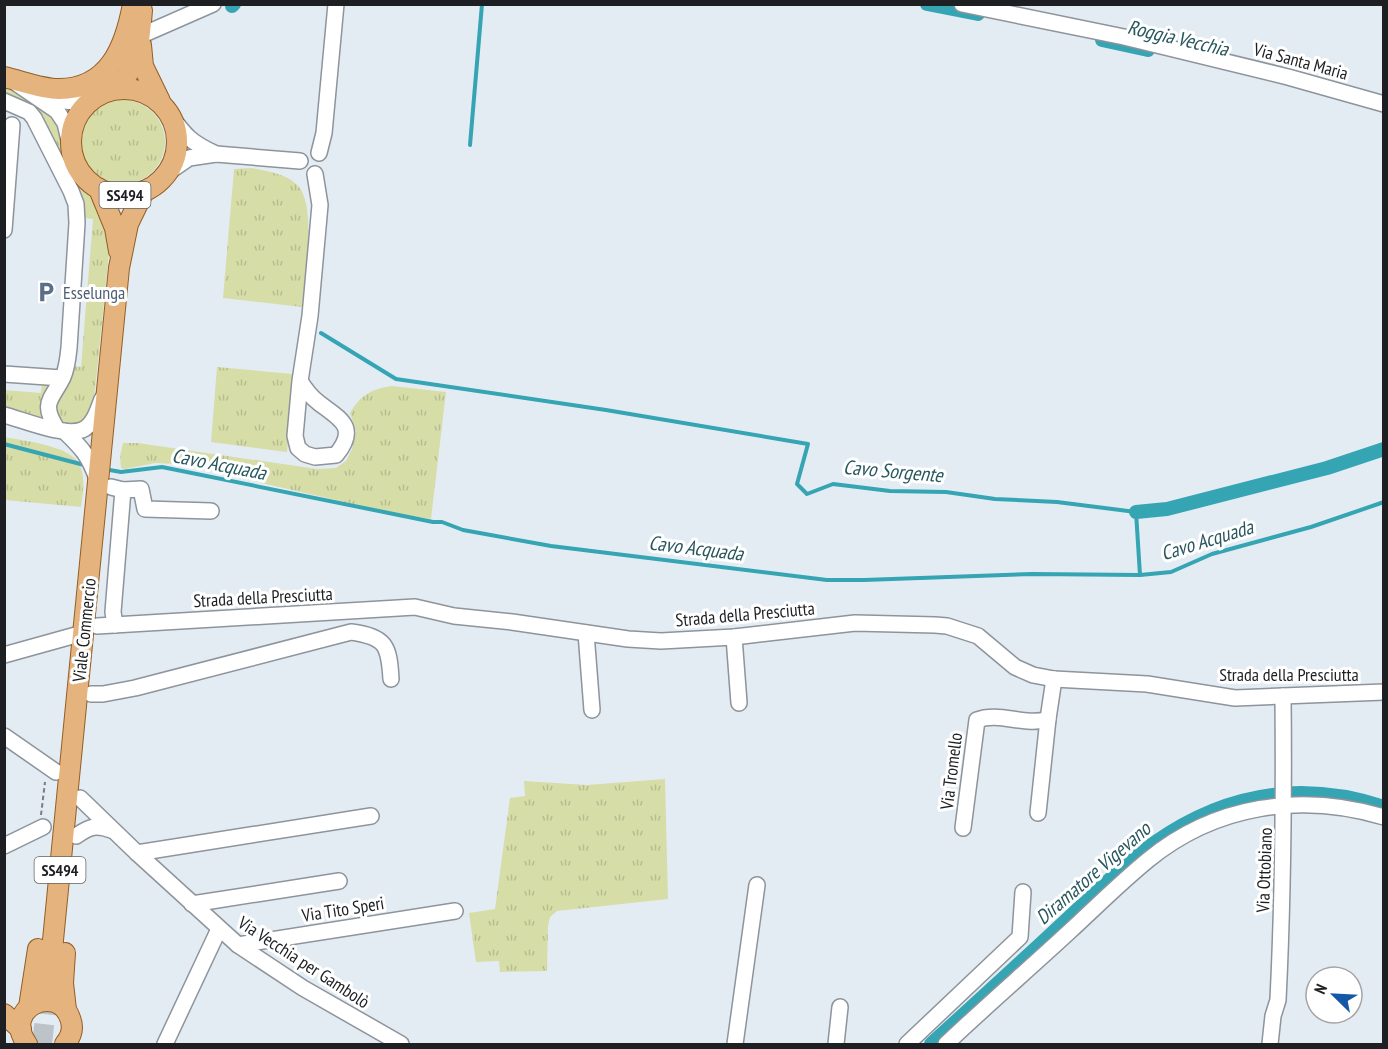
<svg xmlns="http://www.w3.org/2000/svg" width="1388" height="1049" font-family="'PT Sans Narrow',sans-serif">
  <defs>
    <pattern id="grass-tufts" width="24" height="20" patternUnits="userSpaceOnUse" patternTransform="scale(1.5)"><rect width="24" height="20" fill="#d6dda7"/><path d="M3 7l-1-3M5 7V3M7 7l1-3M15 17l-1-3M17 17v-4M19 17l1-3" fill="none" stroke="#b7bd8f"/></pattern>
  </defs>
  <rect width="100%" height="100%" fill="#e4ecf3"/>
  <g fill="url(#grass-tufts)">
    <path d="M4,87C23,96 51,106 61,126C66,136 64,148 68,158C73,173 84,184 93,196C103,210 109,237 109,254L93,409L82,426L60,424L52,406L74,366L81,367L93,219L84,218L42,122L5,96Z"/>
    <circle cx="123" cy="142" r="42"/>
    <path d="M252,168C267,171 289,174 299,187C317,210 304,278 302,307L223,298L234,169Z"/>
    <path d="M217,367L293,374L287,452L211,442Z"/>
    <path d="M42,383L55,384L42,419L5,407L4,390L41,393Z"/>
    <path d="M392,386L446,392L431,519L388,512L178,464L155,463L125,469L121,468L120,456L123,443H138L317,469L336,468L346,461L352,449L356,431L350,413C361,395 371,389 392,386Z"/>
    <path d="M4,437C24,441 69,445 79,464C86,477 83,493 81,507L5,500Z"/>
    <path d="M665,779L668,899L557,911L550,917L548,926L547,971L500,972L499,961L476,962L469,913L495,909L510,798L525,796L524,781L587,785Z"/>
  </g>
  <g fill="none" stroke-linecap="round" stroke-linejoin="round">
    <g stroke="#35a4b3" stroke-width="4">
      <path d="M470,145L482,4"/>
      <path d="M321,333L396,379L606,410L808,444L797,484L807,494L833,484L890,491L946,492L995,499L1057,502L1136,512L1140,575"/>
      <path d="M4,444L88,466"/>
      <path d="M104,469L121,472L162,467L433,522H442L463,530L551,546L827,580H864L1032,574L1140,575L1171,572L1212,554L1311,527L1384,502"/>
    </g>
    <g stroke="#35a4b3" stroke-width="14">
      <path d="M927,4L978,14"/>
      <path d="M232,6L234,4"/>
      <path d="M1102,40L1148,50"/>
      <path d="M1136,512L1167,509L1327,468L1384,449"/>
      <path d="M931,1044C976,1003 1021,962 1065,921C1094,895 1122,865 1154,843C1225,793 1302,780 1384,807"/>
    </g>
    <path stroke="#bcc3c9" stroke-width="20" stroke-dasharray="20 10" stroke-linecap="butt" d="M42,1044L48,991"/>
    <defs>
      <g id="minor">
        <path d="M962,4L1124,37L1288,77L1384,104"/>
        <path d="M140,36L213,4"/>
        <path d="M16,83L57,111L65,123L71,149"/>
        <path d="M43,94C63,102 70,104 92,98"/>
        <path d="M4,101L29,112L34,118L71,191L76,204L77,223L69,348C68,358 67,368 63,377C52,400 40,402 57,429"/>
        <path d="M171,116C186,137 192,143 216,154"/>
        <path d="M319,153L324,133L336,4"/>
        <path d="M167,173L189,158L216,154L300,161"/>
        <path d="M4,230L12,125"/>
        <path d="M4,374L62,378"/>
        <path d="M300,381C305,389 311,397 319,403C340,419 359,427 336,455L315,457L305,454L298,448L295,436L300,381L310,316L320,205L315,174"/>
        <path d="M4,415C24,420 63,437 82,430C94,425 98,409 102,399"/>
        <path d="M64,431C82,448 89,456 97,479"/>
        <path d="M111,487L123,490L113,612L115,625"/>
        <path d="M123,490L141,489L145,509L211,511"/>
        <path d="M97,626L415,607L454,616L512,622L628,639L661,641L734,637L855,623L935,625L947,626L978,636L1015,667L1033,675L1054,679L1147,684L1235,698L1384,692"/>
        <path d="M586,633L592,710"/>
        <path d="M734,637L739,703"/>
        <path d="M4,655L83,633"/>
        <path d="M91,694H103L135,688L351,632C386,637 389,645 391,679"/>
        <path d="M4,736L56,772"/>
        <path d="M80,798L137,853L238,945L303,988L401,1044"/>
        <path d="M1038,813L1048,719"/>
        <path d="M963,828L977,720C1000,711 1025,727 1048,719L1054,679"/>
        <path d="M76,836C89,827 96,824 111,830"/>
        <path d="M4,846L43,827"/>
        <path d="M137,853L371,816"/>
        <path d="M192,904L339,881"/>
        <path d="M238,945L455,911"/>
        <path d="M165,1044L219,929"/>
        <path d="M735,1044L757,885"/>
        <path d="M836,1044L840,1007"/>
        <path d="M907,1044L1020,937L1023,892"/>
        <path d="M946,1044C986,1006 1029,969 1070,931C1096,907 1121,882 1148,860C1215,805 1301,792 1384,817"/>
        <path d="M1270,1044L1273,1016L1278,1000C1283,898 1284,797 1283,696"/>
      </g>
      <g id="major">
        <path d="M141,45L143,66L160,101"/>
        <path d="M4,77C22,81 41,89 59,89C109,89 125,47 133,4"/>
        <circle cx="124" cy="142" r="53"/>
        <path d="M109,90C112,88 118,85 121,82C139,66 140,33 142,10"/>
        <path d="M99,189L115,228L119,251"/>
        <path d="M65,953L63,983L66,1010"/>
        <path d="M48,991L119,268L128,224L144,191"/>
        <path d="M29,1007L38,949"/>
        <path d="M4,1014L21,1029"/>
        <path d="M27,1044C1,1009 57,982 70,1018C74,1028 71,1037 65,1044"/>
      </g>
    </defs>
    <use href="#minor" stroke="#8d949b" stroke-width="18"/>
    <use href="#major" stroke="#935e25" stroke-width="22"/>
    <path stroke="#787d82" stroke-width="2" stroke-dasharray="4.5 3" stroke-linecap="butt" d="M41,815L45,782"/>
    <use href="#minor" stroke="#fff" stroke-width="15"/>
    <use href="#major" stroke="#e5b37d" stroke-width="20"/>
  </g>
  <defs>
    <symbol id="parking-bare" viewBox="-9 -9 18 18"><path d="M-3.5-5.5H1a3.5 3.5 0 0 1 0 7H-1V5.5H-3.5ZM-1-3.4V-.6H.8a1.4 1.4 0 0 0 0-2.8Z" fill="#5c6f8a" stroke="#fff" stroke-width="2.5" paint-order="stroke"/></symbol>
  </defs>
  <g fill-rule="evenodd">
    <use href="#parking-bare" x="31" y="277" width="30" height="30"/>
  </g>
  <g text-anchor="middle" dominant-baseline="central" stroke-width="6" stroke-linejoin="round" paint-order="stroke">
    <g fill="#fff" stroke="#616264" stroke-width="1.5">
      <rect x="99.5" y="182" width="51" height="26" rx="4.5"/>
      <rect x="34.5" y="857" width="51" height="26" rx="4.5"/>
    </g>
    <g font-size="16" font-weight="bold" fill="#1d1f22">
      <text x="125" y="195">SS494</text>
      <text x="60" y="870">SS494</text>
    </g>
    <g font-size="18" fill="#1d1f22" stroke="#fff">
      <text transform="translate(1301 61) rotate(15)">Via Santa Maria</text>
      <text transform="translate(263 597) rotate(-3)">Strada della Presciutta</text>
      <text transform="translate(745 614) rotate(-5)">Strada della Presciutta</text>
      <text transform="translate(84 630) rotate(-84)">Viale Commercio</text>
      <text x="1289" y="674">Strada della Presciutta</text>
      <text transform="translate(951 771) rotate(-83)">Via Tromello</text>
      <text transform="translate(1264 870) rotate(-88)">Via Ottobiano</text>
      <text transform="translate(343 909) rotate(-9)">Via Tito Speri</text>
      <text transform="translate(304 962) rotate(33)">Via Vecchia per Gambolò</text>
    </g>
    <g font-size="18" fill="#4e5e75" stroke="#fff" text-anchor="start">
      <text x="63" y="292">Esselunga</text>
    </g>
    <g font-size="20" font-style="italic" fill="#28575e" stroke="#fff">
      <text transform="translate(1178 38) rotate(13)">Roggia Vecchia</text>
      <text transform="translate(219 464) rotate(11)">Cavo Acquada</text>
      <text transform="translate(893 471) rotate(5)">Cavo Sorgente</text>
      <text transform="translate(1207 540) rotate(-17)">Cavo Acquada</text>
      <text transform="translate(696 548) rotate(7)">Cavo Acquada</text>
      <text transform="translate(1093 873) rotate(-41)">Diramatore Vigevano</text>
    </g>
  </g>
  <rect width="1388" height="1049" fill="none" stroke="#1d1f22" stroke-width="12"/>
  <g transform="translate(1334 995) rotate(294)"><circle r="28" fill="#ffffff" stroke="#a5a5a7" stroke-width="1.5"/>
  <path d="M0-4.5L10 22L0 15L-10 22Z" fill="#1458a7"/>
  <text y="-9" font-size="16" font-weight="bold" text-anchor="middle" fill="#1d1f22">N</text>
  </g>
</svg>
